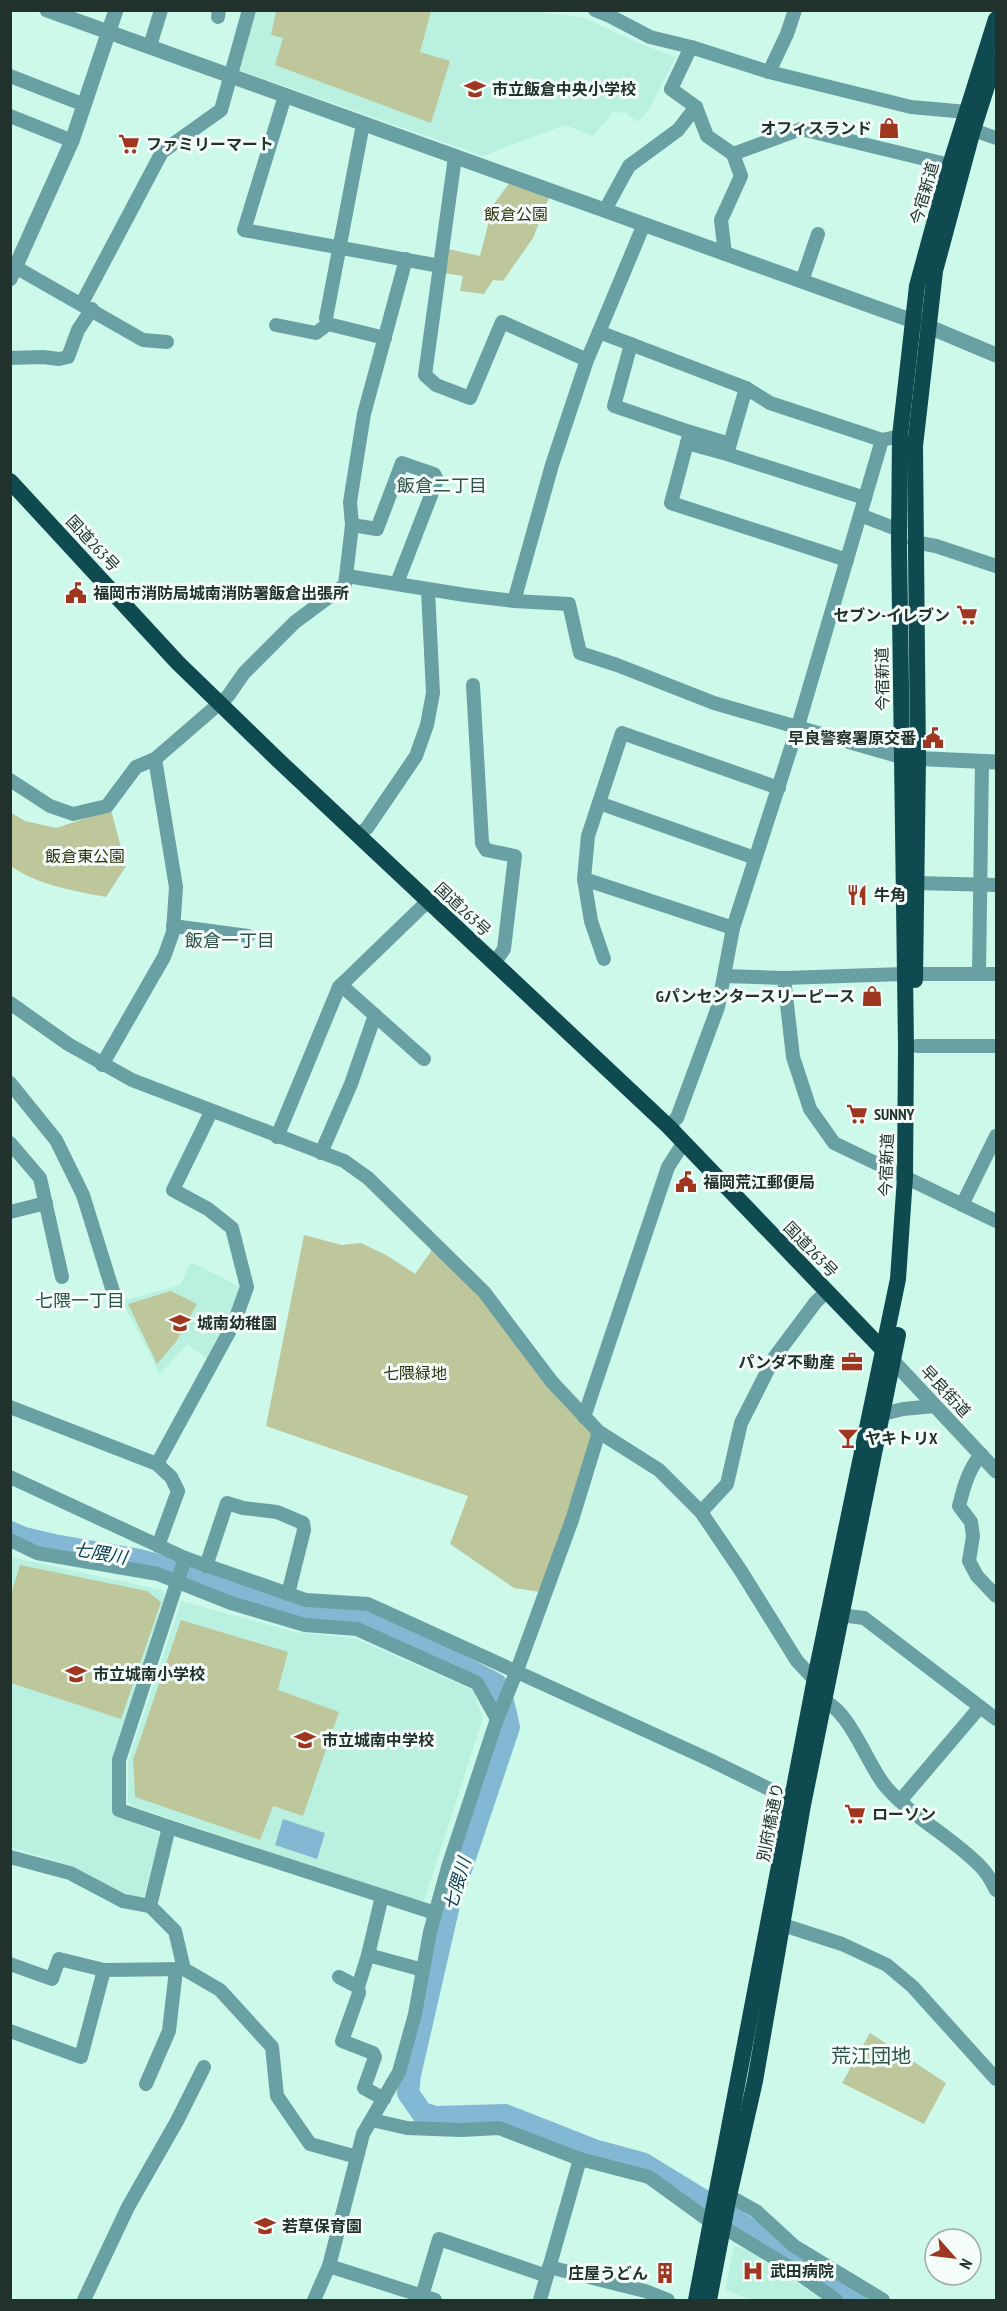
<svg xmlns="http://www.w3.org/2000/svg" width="1007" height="2311" font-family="'PT Sans Narrow','Noto Sans JP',sans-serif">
  <rect width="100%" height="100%" fill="#cdf9eb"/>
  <g fill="#baf0df">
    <path d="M256,10L531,11L585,18L638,43L676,57L650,107L638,122L626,113L613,112L593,136L565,125L483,156L239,70Z"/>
    <path d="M191,1262L244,1289L209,1360L187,1344L160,1374L122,1301L180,1285Z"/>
    <path d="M10,1555L15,1558L162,1590L167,1596L114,1751L115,1816L161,1833L144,1895L137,1898L111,1889L72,1866L11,1847Z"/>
    <path d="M181,1601L295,1632L354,1638L473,1690L483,1718L423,1904L133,1806L128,1801V1762Z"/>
    <path d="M734,2246L748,2251L824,2300H752L725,2290Z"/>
  </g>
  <g fill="#bdc79b">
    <path d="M276,11H431L420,52L450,61L431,123L275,65L283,38L271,35Z"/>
    <path d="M511,181L550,195L533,238L503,281L493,280L484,294L460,291L463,276L443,273L448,249L480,256L493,205Z"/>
    <path d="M111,810L126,866L106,897C74,891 37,885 11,866V813L25,821L56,828Z"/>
    <path d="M304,1235L342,1245L361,1243L388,1256L415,1274L432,1250L477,1294L594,1432L541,1592L514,1588L450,1544L468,1496L266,1426Z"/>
    <path d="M171,1291L197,1304L176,1342L157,1364L128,1304Z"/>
    <path d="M20,1565L147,1591L161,1602L121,1719L11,1683V1594Z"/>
    <path d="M181,1620L288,1652L278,1690L339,1712L303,1816L273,1806L260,1840L135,1797L133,1760Z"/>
    <path d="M870,2033L946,2083L924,2124L842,2083Z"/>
  </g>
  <path fill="#82b8d3" d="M283,1819L325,1833L317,1859L275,1845Z"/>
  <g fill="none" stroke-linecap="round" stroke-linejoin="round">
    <path stroke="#82b8d3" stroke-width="22" d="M10,1532L24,1538L54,1545L140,1560L176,1570L217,1587L307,1614L358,1618L403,1636L496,1684L503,1701L509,1727L449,1905L410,2075L408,2093L422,2113L436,2117L505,2115L594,2150L642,2163L742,2224L855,2300"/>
    <g stroke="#69a0a4" stroke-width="14">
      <path d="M595,10L610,16L650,37L691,47L769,72L911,107L967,112"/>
      <path d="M218,17L219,10"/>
      <path d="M150,46L161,10"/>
      <path d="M691,47L671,89L696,107L707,136L733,154L741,176L721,220L725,254"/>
      <path d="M769,72L787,34L795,10"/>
      <path d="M10,76L77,102"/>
      <path d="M285,96L244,230L440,266"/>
      <path d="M10,116L65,138"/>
      <path d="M363,124L326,318L328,324L385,338"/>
      <path d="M973,130L996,138"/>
      <path d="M733,154L801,129L950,165"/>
      <path d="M455,157L425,375L436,385L470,398L502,322L587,360L599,332"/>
      <path d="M605,210L629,166L678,130L696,107"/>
      <path d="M644,224L599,332L746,388L770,403L882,440"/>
      <path d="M10,264L143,340L167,342"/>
      <path d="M802,281L818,234"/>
      <path d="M82,303L162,152L221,110L249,10"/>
      <path d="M276,325L316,333L328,324"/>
      <path d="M631,344L614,406L690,432"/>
      <path d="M10,358L43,357L59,359L68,357L78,330L92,309"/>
      <path d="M687,443L671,503L847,560"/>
      <path d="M730,444L690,432L687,443L727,454L746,388"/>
      <path d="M727,454L865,498"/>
      <path d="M860,515L899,530"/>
      <path d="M352,525L350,502L364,414L406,259"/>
      <path d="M914,542L936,546L996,566"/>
      <path d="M347,576L465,595L514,601L569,604L580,653L617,665L714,703L901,757"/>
      <path d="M514,601L552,465L587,360"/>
      <path d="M473,685L482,843L486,850L515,856L504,949L495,962"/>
      <path d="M10,780L50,806L73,814L107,806L136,767L155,759"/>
      <path d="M599,803L755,858"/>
      <path d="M358,835L367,828L416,756L427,725L433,693L428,590"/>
      <path d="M584,879L591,921L604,959"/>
      <path d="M916,883L996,885"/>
      <path d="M173,926L248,936"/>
      <path d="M733,928L584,879L588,836L622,733L779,788"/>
      <path d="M979,974L982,761"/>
      <path d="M724,976L784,978L793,1057L810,1109L834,1143L996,1221"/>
      <path d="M784,978L904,974H996"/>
      <path d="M341,985L424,1059"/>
      <path d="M10,1003L68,1044L132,1080L344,1161L368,1178L484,1292L552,1382L599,1432L659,1470L701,1512L741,1571L797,1661L811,1676L824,1680"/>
      <path d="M917,1046H996"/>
      <path d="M102,1065L164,957L173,932L176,887L155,759L228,696L244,673L295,622L345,585L352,525L377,529L402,463L434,474L437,480L397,583"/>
      <path d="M10,1083L56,1140L83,1195L115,1298"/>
      <path d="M668,1126L677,1118L718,1007L733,928L798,726L882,440L900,436"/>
      <path d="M277,1137L339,987L428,901"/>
      <path d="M10,1143L40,1178L62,1277"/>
      <path d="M321,1153L351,1084L375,1015"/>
      <path d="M962,1205L996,1136"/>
      <path d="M10,1212L46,1203"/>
      <path d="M10,1407L157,1464L171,1477L178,1491L158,1546"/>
      <path d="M883,1414L903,1409L935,1406"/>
      <path d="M584,1417L668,1167L684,1142"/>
      <path d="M981,1454C968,1471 964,1486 959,1506L971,1522L973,1536L969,1561L977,1576L996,1596"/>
      <path d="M157,1464L234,1323L247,1287L232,1228L208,1209L173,1190L211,1112"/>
      <path d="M10,1477L185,1558L306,1600L368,1604L708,1759L800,1804"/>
      <path d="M701,1512L727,1484L741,1423L774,1358L815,1303L827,1291"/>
      <path d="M10,1540L37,1553L158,1574L231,1603L305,1625L357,1629L477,1683L497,1719"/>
      <path d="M185,1558L119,1760V1810L169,1827L150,1906L175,1931L184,1969L220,1990L272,2047L277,2096L310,2144L357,2157"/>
      <path d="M206,1566L227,1503L243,1508L277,1512L303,1523L304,1530L288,1594"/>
      <path d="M833,1614L864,1618L996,1719"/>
      <path d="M816,1699C848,1702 866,1764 886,1787C913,1818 952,1837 981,1867C987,1873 992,1882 996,1890"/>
      <path d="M900,1801L980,1707"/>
      <path d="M169,1827L435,1913"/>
      <path d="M10,1857L70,1873L123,1901L150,1906"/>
      <path d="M783,1925L842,1944L887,1965L913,1987L996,2079"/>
      <path d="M368,1955L423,1970"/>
      <path d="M10,1964L52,1979L59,1959L104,1970L184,1969"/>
      <path d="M339,1977L358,1987L359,1993L342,2041L373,2053L375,2057L364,2088L384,2099"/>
      <path d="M358,1987L368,1955L382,1896"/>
      <path d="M10,2031L81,2057L104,1970"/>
      <path d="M146,2084L169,2031L176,1970"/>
      <path d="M372,2120L407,2128L461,2130L499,2128L580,2159L540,2300"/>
      <path d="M580,2159L649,2177L711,2222"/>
      <path d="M722,2192L756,2211L794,2246L883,2300"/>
      <path d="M723,2227L789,2267L836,2300"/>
      <path d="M329,2266L435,2300"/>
      <path d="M549,2267L645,2291L668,2300"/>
      <path d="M422,2296L439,2239L547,2276"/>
      <path d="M84,2300L128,2207L177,2121L204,2067"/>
      <path d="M314,2300L329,2266L363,2134L399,2072L415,2014L430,1932L448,1867L497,1719L516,1673L572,1520L599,1432"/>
    </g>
    <g stroke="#69a0a4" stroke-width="15">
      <path d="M47,10L927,326L996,355"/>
      <path d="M10,279L72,141L116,10"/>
      <path d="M907,758L996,762"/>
      <path d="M894,1362L996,1471"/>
    </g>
    <g stroke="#0e4a4f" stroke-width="16">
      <path d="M10,481L178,663L277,759L668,1126L889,1356"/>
      <path d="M915,980L918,758L915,446L935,271L973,130L996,58"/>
      <path d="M696,2300L815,1678L898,1279L905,1177L906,1046L899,542L900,436L917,286L950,165L996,19"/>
      <path d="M709,2300L729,2196L755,2081L803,1805L898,1335"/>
    </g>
  </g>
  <defs>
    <symbol id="school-bare" viewBox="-9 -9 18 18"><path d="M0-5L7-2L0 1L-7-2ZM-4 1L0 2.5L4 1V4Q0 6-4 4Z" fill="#9f361f" stroke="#f4fdfa" stroke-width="2.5" paint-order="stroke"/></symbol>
    <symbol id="shop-bare" viewBox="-9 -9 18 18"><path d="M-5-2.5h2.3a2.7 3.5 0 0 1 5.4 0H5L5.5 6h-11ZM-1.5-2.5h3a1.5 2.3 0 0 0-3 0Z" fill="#9f361f" stroke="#f4fdfa" stroke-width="2.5" paint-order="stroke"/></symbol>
    <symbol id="supermarket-bare" viewBox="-9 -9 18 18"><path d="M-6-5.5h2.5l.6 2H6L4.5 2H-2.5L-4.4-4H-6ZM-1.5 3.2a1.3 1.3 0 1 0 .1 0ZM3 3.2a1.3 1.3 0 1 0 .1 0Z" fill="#9f361f" stroke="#f4fdfa" stroke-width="2.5" paint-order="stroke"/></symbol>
    <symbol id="civic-bare" viewBox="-9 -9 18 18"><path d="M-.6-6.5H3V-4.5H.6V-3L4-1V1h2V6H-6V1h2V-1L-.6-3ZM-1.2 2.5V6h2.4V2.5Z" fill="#9f361f" stroke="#f4fdfa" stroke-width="2.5" paint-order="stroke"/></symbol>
    <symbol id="restaurant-bare" viewBox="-9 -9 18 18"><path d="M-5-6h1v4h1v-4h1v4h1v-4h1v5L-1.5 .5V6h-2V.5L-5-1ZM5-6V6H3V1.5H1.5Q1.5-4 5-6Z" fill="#9f361f" stroke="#f4fdfa" stroke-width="2.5" paint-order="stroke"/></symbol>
    <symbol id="office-bare" viewBox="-9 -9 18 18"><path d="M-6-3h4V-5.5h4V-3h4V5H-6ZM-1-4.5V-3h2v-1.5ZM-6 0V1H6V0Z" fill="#9f361f" stroke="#f4fdfa" stroke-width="2.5" paint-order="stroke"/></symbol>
    <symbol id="bar-bare" viewBox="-9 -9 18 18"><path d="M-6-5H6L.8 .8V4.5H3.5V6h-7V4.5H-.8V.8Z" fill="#9f361f" stroke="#f4fdfa" stroke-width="2.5" paint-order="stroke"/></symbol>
    <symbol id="hospital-bare" viewBox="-9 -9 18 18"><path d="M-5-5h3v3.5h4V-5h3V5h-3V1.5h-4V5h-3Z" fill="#9f361f" stroke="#f4fdfa" stroke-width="2.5" paint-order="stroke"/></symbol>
    <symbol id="building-bare" viewBox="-9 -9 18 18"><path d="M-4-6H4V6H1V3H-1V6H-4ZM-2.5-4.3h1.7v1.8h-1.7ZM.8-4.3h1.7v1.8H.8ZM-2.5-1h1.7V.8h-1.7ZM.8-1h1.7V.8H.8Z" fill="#9f361f" stroke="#f4fdfa" stroke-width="2.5" paint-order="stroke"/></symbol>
  </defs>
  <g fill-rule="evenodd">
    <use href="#school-bare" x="460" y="74" width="30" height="30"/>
    <use href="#shop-bare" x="874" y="113" width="30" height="30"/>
    <use href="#supermarket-bare" x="114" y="129" width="30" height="30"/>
    <use href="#civic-bare" x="61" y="578" width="30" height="30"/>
    <use href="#supermarket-bare" x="952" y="600" width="30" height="30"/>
    <use href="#civic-bare" x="918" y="723" width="30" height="30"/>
    <use href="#restaurant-bare" x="842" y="880" width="30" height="30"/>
    <use href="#shop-bare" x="857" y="981" width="30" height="30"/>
    <use href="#supermarket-bare" x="842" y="1099" width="30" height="30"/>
    <use href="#civic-bare" x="671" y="1167" width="30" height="30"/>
    <use href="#school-bare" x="165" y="1308" width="30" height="30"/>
    <use href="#office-bare" x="837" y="1347" width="30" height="30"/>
    <use href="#bar-bare" x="833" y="1423" width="30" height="30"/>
    <use href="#school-bare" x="61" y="1659" width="30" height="30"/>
    <use href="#school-bare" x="290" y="1725" width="30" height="30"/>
    <use href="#supermarket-bare" x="840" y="1799" width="30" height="30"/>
    <use href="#school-bare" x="250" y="2211" width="30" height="30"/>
    <use href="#hospital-bare" x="738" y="2256" width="30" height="30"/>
    <use href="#building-bare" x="650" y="2258" width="30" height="30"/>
  </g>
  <g text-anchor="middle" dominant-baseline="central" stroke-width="6" stroke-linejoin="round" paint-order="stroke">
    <g font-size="16" font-weight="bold" fill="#21322d" stroke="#f4fdfa" text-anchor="start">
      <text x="492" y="89">市立飯倉中央小学校</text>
      <text x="872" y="128" text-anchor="end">オフィスランド</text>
      <text x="146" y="144">ファミリーマート</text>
      <text x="93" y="593">福岡市消防局城南消防署飯倉出張所</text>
      <text x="950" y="615" text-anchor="end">セブン-イレブン</text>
      <text x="916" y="738" text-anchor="end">早良警察署原交番</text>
      <text x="874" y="895">牛角</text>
      <text x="855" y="996" text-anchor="end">Gパンセンタースリーピース</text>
      <text x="874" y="1114">SUNNY</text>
      <text x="703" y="1182">福岡荒江郵便局</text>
      <text x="197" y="1323">城南幼稚園</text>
      <text x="835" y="1362" text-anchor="end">パンダ不動産</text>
      <text x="865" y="1438">ヤキトリX</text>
      <text x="93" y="1674">市立城南小学校</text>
      <text x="322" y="1740">市立城南中学校</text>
      <text x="872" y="1814">ローソン</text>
      <text x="282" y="2226">若草保育園</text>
      <text x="770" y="2271">武田病院</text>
      <text x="648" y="2273" text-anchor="end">庄屋うどん</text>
    </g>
    <g font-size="16" fill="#21322d" stroke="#f4fdfa">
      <text transform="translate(924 193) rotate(-74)">今宿新道</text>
      <text transform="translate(93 543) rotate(47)">国道263号</text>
      <text transform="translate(882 679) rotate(-91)">今宿新道</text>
      <text transform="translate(463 909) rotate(43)">国道263号</text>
      <text transform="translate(886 1165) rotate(-88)">今宿新道</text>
      <text transform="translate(811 1249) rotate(46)">国道263号</text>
      <text transform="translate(946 1391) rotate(47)">早良街道</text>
      <text transform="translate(770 1822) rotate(-79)">別府橋通り</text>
    </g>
    <g font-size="16" fill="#2d340d" stroke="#f4fdfa">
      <text x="516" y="214">飯倉公園</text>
      <text x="85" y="856">飯倉東公園</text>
      <text x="415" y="1373">七隈緑地</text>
    </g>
    <g font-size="18" fill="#2a5247" stroke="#f4fdfa">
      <text x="442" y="485">飯倉二丁目</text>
      <text x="230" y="940">飯倉一丁目</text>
      <text x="80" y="1300">七隈一丁目</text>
    </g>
    <g font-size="18" font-style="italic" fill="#0c3b4f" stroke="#f4fdfa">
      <text transform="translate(100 1553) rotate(10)">七隈川</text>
      <text transform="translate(457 1884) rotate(-73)">七隈川</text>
    </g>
    <g font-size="20" fill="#2a5247" stroke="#f4fdfa">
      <text x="871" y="2056">荒江団地</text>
    </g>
  </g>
  <rect width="1007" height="2311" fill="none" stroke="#21322d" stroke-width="24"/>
  <g transform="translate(953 2257) rotate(118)"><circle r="28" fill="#f4fdfa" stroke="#a0aca8" stroke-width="1.5"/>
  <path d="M0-4.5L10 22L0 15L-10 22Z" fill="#9f361f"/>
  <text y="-9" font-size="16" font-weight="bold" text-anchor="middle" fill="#21322d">N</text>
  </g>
</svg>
